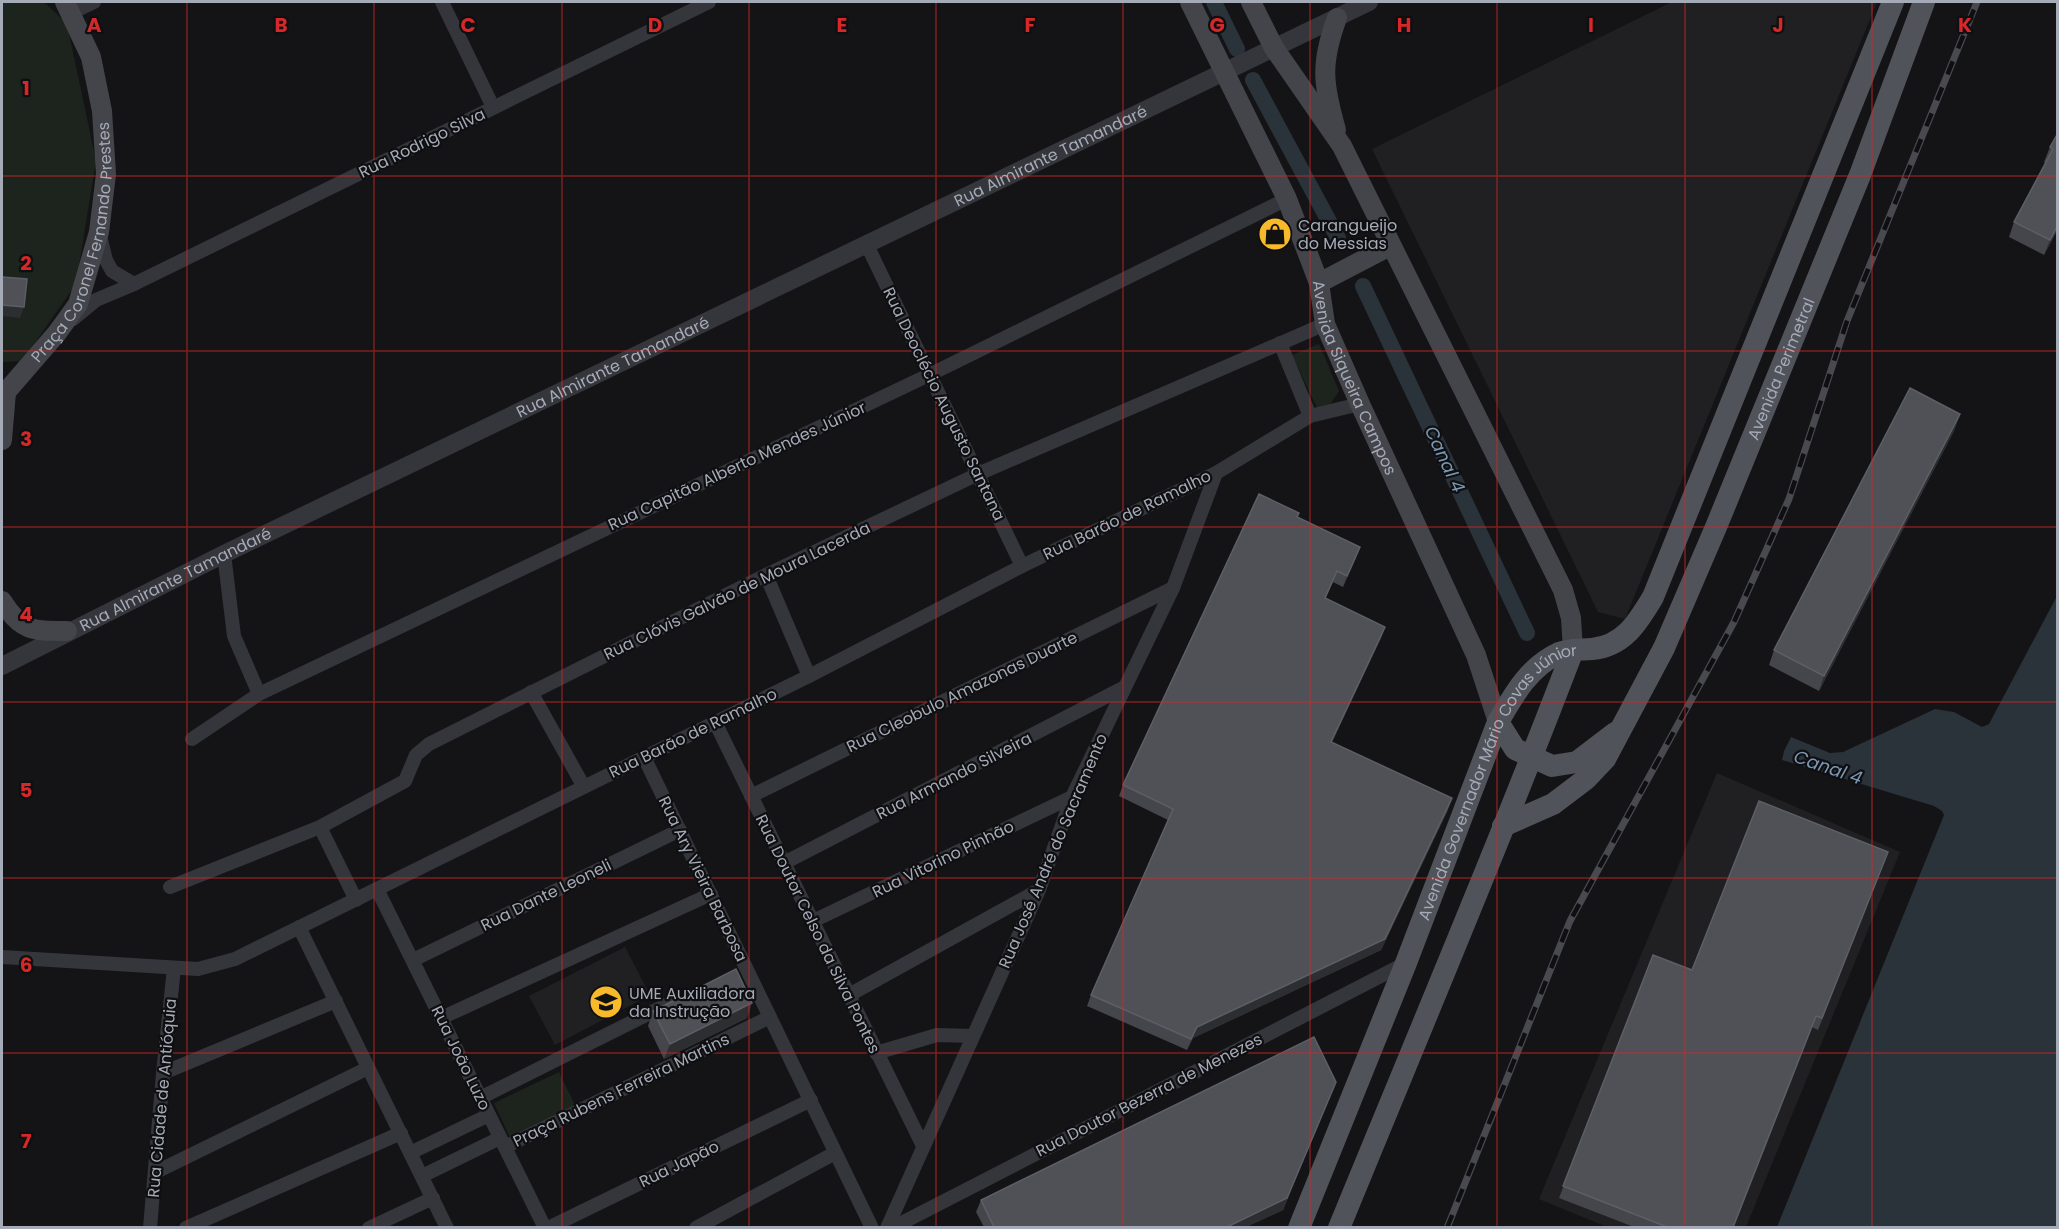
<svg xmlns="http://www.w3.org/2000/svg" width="2059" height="1229" font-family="Poppins,sans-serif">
  <rect width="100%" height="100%" fill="#141416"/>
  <g fill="#202023">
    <path d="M1672,2H1877L1625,619L1598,612L1372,149Z"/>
    <path d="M1717,773L1900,852L1746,1227H1607L1539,1199Z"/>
    <path d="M625,947L650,995L555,1045L529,996Z"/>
  </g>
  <g fill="#1c241d">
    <path d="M2,2H44L67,24L96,161L76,284L22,361L2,362Z"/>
    <path d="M1319,344L1339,391L1329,406L1317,408L1292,355Z"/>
    <path d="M559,1072L577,1109L512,1142L494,1103Z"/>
  </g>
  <path fill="#2a323a" d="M2057,596V1227H1777L1944,815L1942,811L1934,806L1782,760L1784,751L1791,737L1830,753L1843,752L1935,709L1954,712L1982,727L1989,724Z"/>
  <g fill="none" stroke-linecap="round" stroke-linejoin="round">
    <g stroke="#2a323a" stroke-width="16">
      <path d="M1214,2L1237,49"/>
      <path d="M1253,80L1338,238"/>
      <path d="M1363,286L1527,633"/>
    </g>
    <g stroke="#35363b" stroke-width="14">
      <path d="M442,2L493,107"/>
      <path d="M71,13L94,2"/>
      <path d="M99,232L106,260L112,271L134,284"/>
      <path d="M866,243L1022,566"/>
      <path d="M73,319L96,300L134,284L709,2"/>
      <path d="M1280,343L1310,416"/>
      <path d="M224,554L234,636L259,694"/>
      <path d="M766,575L809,676"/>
      <path d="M531,692L584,787"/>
      <path d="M715,722L923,1146"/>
      <path d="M192,739L259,694L931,374L1287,199"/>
      <path d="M644,757L872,1228"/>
      <path d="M751,796L1173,588"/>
      <path d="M320,827L356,900"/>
      <path d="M784,863L1123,688"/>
      <path d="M170,887L320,827L405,781L416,755L429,744L766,575L978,474L1325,324"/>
      <path d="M377,889L545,1228"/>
      <path d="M813,921L1072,797"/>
      <path d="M299,927L447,1228"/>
      <path d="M2,957L198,969L235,959L809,676L1022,566L1216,473L1310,416L1360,404"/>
      <path d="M413,960L680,830"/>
      <path d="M849,995L1039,890"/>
      <path d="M441,1018L711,894"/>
      <path d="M876,1053L937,1035L973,1036"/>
      <path d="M163,1073L336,1001"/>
      <path d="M480,1098L668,1004"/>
      <path d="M505,1147L770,1017"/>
      <path d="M410,1153L489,1115"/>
      <path d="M156,1172L368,1068"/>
      <path d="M422,1176L500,1138"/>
      <path d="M150,1228L163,1073L174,968"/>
      <path d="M186,1228L401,1133"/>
      <path d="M369,1228L433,1198"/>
      <path d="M548,1228L811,1100"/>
      <path d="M696,1228L835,1153"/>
      <path d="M887,1228L1039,890L1072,797L1173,588L1216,473"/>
      <path d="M892,1228L1406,963"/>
    </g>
    <path stroke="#35363b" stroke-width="18" id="s1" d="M2,666L224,554L1369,2"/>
    <g stroke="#43454b" stroke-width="20">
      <path id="s2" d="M1190,2L1287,199L1319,283L1325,324L1360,404L1476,655L1498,722"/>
      <path d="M1251,2L1274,48L1342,146L1563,590L1571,618L1573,650"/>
      <path d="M1336,130C1323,84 1320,64 1337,18"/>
      <path d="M1319,283L1390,246"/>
      <path id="s3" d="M6,392L57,333L78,304L99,232L106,174L102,111L91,57L65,2"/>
      <path d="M2,440L6,392"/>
      <path d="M2,601C21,632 34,631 67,631"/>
    </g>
    <g stroke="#51535a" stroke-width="22">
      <path d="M1498,722L1515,749L1552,766L1577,762L1615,733"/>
      <path id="s4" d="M1503,826L1553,804L1586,779L1605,759L1664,648L1716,527L1860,175L1924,2"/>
      <path id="s5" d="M1299,1228L1406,963L1498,722C1514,694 1529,667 1559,653C1569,649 1581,650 1592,649C1624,646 1638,622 1653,597L1893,2"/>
      <path d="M1339,1228C1418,1035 1499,844 1573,650"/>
    </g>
    <defs>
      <path id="rail" d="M1447,1228L1570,921L1734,622L1789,499L1847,321L1977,2"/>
    </defs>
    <use href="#rail" stroke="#484a50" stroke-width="7"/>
    <use href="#rail" stroke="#0f0f11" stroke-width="4.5" stroke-dasharray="14" stroke-linecap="butt"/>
  </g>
  <g fill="#45464b">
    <path d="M2058,133V229L2044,255L2009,237L2014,222L2045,163L2044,162L2050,147Z"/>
    <path d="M1955,429L1819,691L1769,665L1774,650Z"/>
    <path d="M1298,517L1356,558L1343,587L1333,582L1325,599L1385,627L1381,638L1332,742L1448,810L1381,950L1193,1038L1187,1050L1087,1006L1091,995L1168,820L1119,796L1123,785Z"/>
    <path d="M1888,852L1818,1030L1812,1027L1734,1227H1634L1559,1198L1653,955L1692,970Z"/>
    <path d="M653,1011L747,1018L664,1059L648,1026Z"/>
    <path d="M1336,1082L1283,1210L1246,1227H984L976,1212L981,1200Z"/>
  </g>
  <g fill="#2d2e31">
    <path d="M2058,225V229L2044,255L2050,240Z"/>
    <path d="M2,305L24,307L20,318L2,316Z"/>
    <path d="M1960,414L1955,429L1819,691L1824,676Z"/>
    <path d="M1360,547L1356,558L1343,587L1347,576Z"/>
    <path d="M1337,571L1333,582L1320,610L1325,598Z"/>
    <path d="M1385,627L1381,638L1327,753L1331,742Z"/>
    <path d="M1452,798L1448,810L1381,950L1193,1038L1187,1050L1197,1027Z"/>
    <path d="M752,1003L747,1018L664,1059L670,1044Z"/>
    <path d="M1336,1082L1283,1210L1246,1227H1227Z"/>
  </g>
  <g fill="#505157" stroke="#5d5f66" stroke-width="1.5">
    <path d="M2058,133V225L2050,240L2014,222L2053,149L2050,147Z"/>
    <path d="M2,277L27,279L24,307L2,305Z"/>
    <path d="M1910,388L1960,414L1824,676L1774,650Z"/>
    <path d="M1259,494L1299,513L1297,517L1360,547L1347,576L1337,571L1325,598L1385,627L1331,742L1452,798L1385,939L1197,1027L1191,1039L1091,995L1173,809L1123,785Z"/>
    <path d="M1759,801L1888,852L1822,1018L1816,1016L1733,1227H1667L1563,1186L1653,955L1692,970Z"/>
    <path d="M736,969L752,1003L670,1044L653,1011Z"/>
    <path d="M1314,1037L1336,1082L1287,1198L1227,1227H994L981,1200Z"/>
  </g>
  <path fill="none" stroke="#d62828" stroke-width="1.5" stroke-opacity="0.55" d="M187,2V1228M374,2V1228M562,2V1228M749,2V1228M936,2V1228M1123,2V1228M1310,2V1228M1497,2V1228M1685,2V1228M1872,2V1228M2,176H2058M2,351H2058M2,527H2058M2,702H2058M2,878H2058M2,1053H2058"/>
  <defs>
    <symbol id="shop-disc" viewBox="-11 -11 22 22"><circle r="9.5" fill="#f8b92a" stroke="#0f0f11"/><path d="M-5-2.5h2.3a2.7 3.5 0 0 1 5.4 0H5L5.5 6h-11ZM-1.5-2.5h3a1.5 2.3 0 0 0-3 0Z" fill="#111"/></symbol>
    <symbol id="school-disc" viewBox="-11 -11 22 22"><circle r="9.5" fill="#f8b92a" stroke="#0f0f11"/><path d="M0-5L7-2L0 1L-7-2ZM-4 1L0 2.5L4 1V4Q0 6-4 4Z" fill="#111"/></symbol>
  </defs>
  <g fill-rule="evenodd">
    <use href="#shop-disc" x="1256" y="215" width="38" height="38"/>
    <use href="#school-disc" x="587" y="983" width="38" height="38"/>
  </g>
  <g text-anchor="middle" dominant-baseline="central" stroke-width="4.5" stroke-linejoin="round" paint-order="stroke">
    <g font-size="16" fill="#a5aab7" stroke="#0f0f11">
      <text transform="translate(422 143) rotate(-26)">Rua Rodrigo Silva</text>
      <text stroke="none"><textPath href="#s1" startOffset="1166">Rua Almirante Tamandaré</textPath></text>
      <text stroke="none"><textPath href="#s3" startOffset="171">Praça Coronel Fernando Prestes</textPath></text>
      <text stroke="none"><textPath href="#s1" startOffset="680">Rua Almirante Tamandaré</textPath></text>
      <text stroke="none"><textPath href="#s4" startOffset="552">Avenida Perimetral</textPath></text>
      <text stroke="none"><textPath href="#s2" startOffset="411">Avenida Siqueira Campos</textPath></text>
      <text transform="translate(944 404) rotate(64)">Rua Deoclécio Augusto Santana</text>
      <text transform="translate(737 466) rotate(-25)">Rua Capitão Alberto Mendes Júnior</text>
      <text transform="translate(1127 515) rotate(-26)">Rua Barão de Ramalho</text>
      <text stroke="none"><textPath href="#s1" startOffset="194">Rua Almirante Tamandaré</textPath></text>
      <text transform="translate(737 591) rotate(-26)">Rua Clóvis Galvão de Moura Lacerda</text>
      <text transform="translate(962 692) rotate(-26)">Rua Cleobulo Amazonas Duarte</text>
      <text transform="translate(693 733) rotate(-26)">Rua Barão de Ramalho</text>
      <text transform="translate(954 776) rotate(-27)">Rua Armando Silveira</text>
      <text stroke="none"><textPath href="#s5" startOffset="494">Avenida Governador Mário Covas Júnior</textPath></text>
      <text transform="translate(1053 851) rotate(-67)">Rua José André do Sacramento</text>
      <text transform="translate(943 859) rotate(-26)">Rua Vitorino Pinhão</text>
      <text transform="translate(703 879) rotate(64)">Rua Ary Vieira Barbosa</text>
      <text transform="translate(546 895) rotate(-26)">Rua Dante Leoneli</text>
      <text transform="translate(818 934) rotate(64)">Rua Doutor Celso da Silva Pontes</text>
      <text transform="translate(461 1058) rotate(64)">Rua João Luzo</text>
      <text transform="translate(621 1090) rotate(-26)">Praça Rubens Ferreira Martins</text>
      <text transform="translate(1149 1095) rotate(-27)">Rua Doutor Bezerra de Menezes</text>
      <text transform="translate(162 1098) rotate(-85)">Rua Cidade de Antióquia</text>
      <text transform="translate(679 1164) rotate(-26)">Rua Japão</text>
    </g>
    <g font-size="16" fill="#a5aab7" stroke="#0f0f11" text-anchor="start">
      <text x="1298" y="225">Carangueijo<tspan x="1298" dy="18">do Messias</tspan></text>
      <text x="629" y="993">UME Auxiliadora<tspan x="629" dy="18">da Instrução</tspan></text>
    </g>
    <g font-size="18" font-style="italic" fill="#7b97b3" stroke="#0f0f11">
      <text transform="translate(1445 459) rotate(65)">Canal 4</text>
      <text transform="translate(1828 767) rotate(19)">Canal 4</text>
    </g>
  </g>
  <g font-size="20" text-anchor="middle" font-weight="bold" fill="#d62828" stroke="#0f0f11" stroke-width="4.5" stroke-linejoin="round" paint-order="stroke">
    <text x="94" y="32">A</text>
    <text x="281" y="32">B</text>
    <text x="468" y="32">C</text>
    <text x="655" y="32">D</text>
    <text x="842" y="32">E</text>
    <text x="1030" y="32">F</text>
    <text x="1217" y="32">G</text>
    <text x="1404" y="32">H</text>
    <text x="1591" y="32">I</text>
    <text x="1778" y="32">J</text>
    <text x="1965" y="32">K</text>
    <text x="26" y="95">1</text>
    <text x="26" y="270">2</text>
    <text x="26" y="446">3</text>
    <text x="26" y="621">4</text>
    <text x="26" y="797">5</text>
    <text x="26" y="972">6</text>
    <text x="26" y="1148">7</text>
  </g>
  <rect width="2059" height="1229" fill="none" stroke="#a5aab7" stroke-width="6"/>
</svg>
